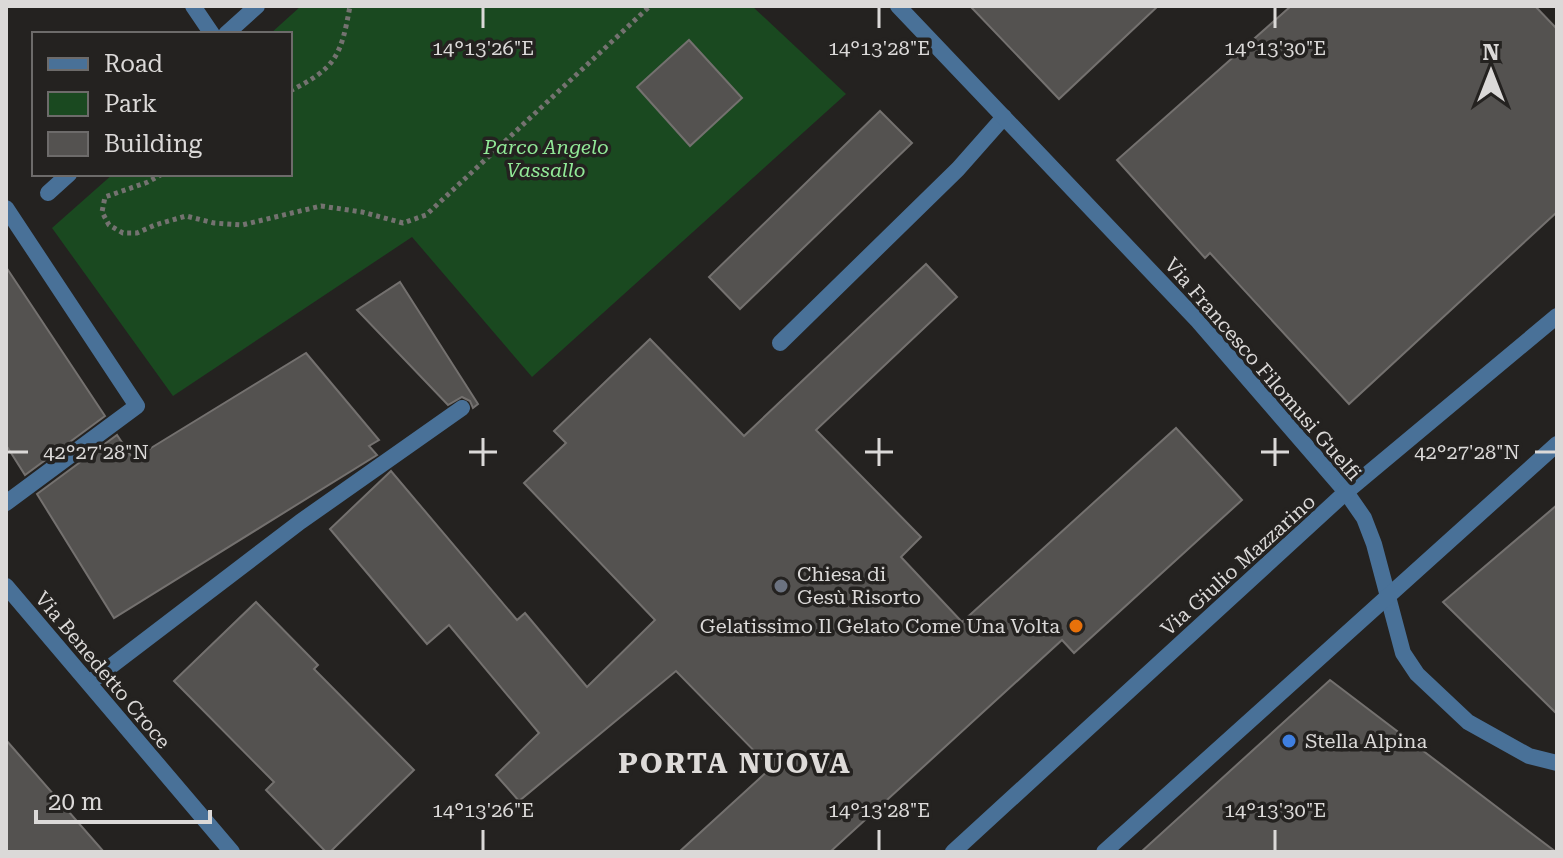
<svg xmlns="http://www.w3.org/2000/svg" width="1563" height="858" font-family="'Roboto Serif',serif">
  <rect width="100%" height="100%" fill="#242220"/>
  <path fill="#1a4920" d="M301,6H752L846,94L532,377L412,237L173,396L52,228L113,174H290V34H270Z"/>
  <g fill="#545250" stroke="#74716f" stroke-width="2">
    <path d="M970,6H1158L1059,99Z"/>
    <path d="M1291,6H1535L1557,29V212L1349,404L1210,253L1205,258L1117,160Z"/>
    <path d="M689,40L742,98L690,146L637,87Z"/>
    <path d="M880,111L912,143L740,309L709,277Z"/>
    <path d="M926,264L957,297L816,430L921,537L901,557L962,622L1176,428L1242,500L1074,653L1062,640L830,852H679L771,768L676,671L519,801L496,775L539,733L449,625L427,644L330,529L391,471L517,620L525,613L587,687L655,620L524,483L566,443L554,431L650,339L744,436Z"/>
    <path d="M6,267L105,416L25,475L6,445Z"/>
    <path d="M400,282L478,404L473,408L470,401L462,397L448,405L357,310Z"/>
    <path d="M306,353L379,440L369,446L377,455L114,618L37,494L117,435L133,459Z"/>
    <path d="M1557,505V714L1443,602Z"/>
    <path d="M256,602L318,665L314,669L414,770L330,852H326L266,790L274,782L174,681Z"/>
    <path d="M1330,680L1556,852H1141Z"/>
    <path d="M6,740L104,852H6Z"/>
  </g>
  <g fill="none" stroke-linecap="round" stroke-linejoin="round">
    <g stroke="#747270" stroke-width="5" stroke-dasharray="4 4" stroke-linecap="butt">
      <path d="M290,91C336,68 341,56 350,6"/>
      <path d="M162,174L148,182L105,197L102,212L109,225L123,233H137L155,225L186,216L214,223L242,225L321,206L362,212L403,223L426,215L650,6"/>
    </g>
    <g stroke="#497198" stroke-width="16">
      <path d="M193,6L212,34"/>
      <path d="M226,34L257,6"/>
      <path d="M48,193L69,174"/>
      <path d="M6,208L137,406L6,503"/>
      <path d="M780,343L958,169L1004,117"/>
      <path d="M89,683L300,522L462,408"/>
    </g>
    <g stroke="#497198" stroke-width="16">
      <path d="M898,6L1198,321L1346,492L1364,518L1374,544L1403,653L1417,674L1468,722L1529,756L1557,763"/>
      <path d="M6,586L232,852"/>
      <path d="M953,852L1346,492L1557,316"/>
      <path d="M1104,852L1557,444"/>
    </g>
  </g>
  <path fill="none" stroke="#dbd9d8" stroke-width="3" d="M483,8V28M879,8V28M1275,8V28M483,438V466M879,438V466M1275,438V466M8,452H28M469,452H497M865,452H893M1261,452H1289M1535,452H1555M483,830V850M879,830V850M1275,830V850"/>
  <circle fill="#6b7280" stroke="#242220" stroke-width="3" cx="781" cy="586" r="8"/>
  <circle fill="#e8710a" stroke="#242220" stroke-width="3" cx="1076" cy="626" r="8"/>
  <circle fill="#3f7fe0" stroke="#242220" stroke-width="3" cx="1289" cy="741" r="8"/>
  <g text-anchor="middle" dominant-baseline="central" stroke-width="7" stroke-linejoin="round" paint-order="stroke">
    <g font-size="20" font-style="italic" fill="#91e897" stroke="#242220">
      <text x="546" y="147">Parco Angelo<tspan x="546" dy="23">Vassallo</tspan></text>
    </g>
    <g font-size="20" fill="#dbd9d8" stroke="#242220">
      <text transform="translate(1263 369) rotate(49)">Via Francesco Filomusi Guelfi</text>
      <text transform="translate(1238 565) rotate(-42)">Via Giulio Mazzarino</text>
      <text transform="translate(103 670) rotate(50)">Via Benedetto Croce</text>
    </g>
    <g font-size="20" fill="#dbd9d8" stroke="#242220" text-anchor="start">
      <text x="797" y="574">Chiesa di<tspan x="797" dy="23">Gesù Risorto</tspan></text>
      <text x="1060" y="626" text-anchor="end">Gelatissimo Il Gelato Come Una Volta</text>
      <text x="1305" y="741">Stella Alpina</text>
    </g>
    <g font-size="28" font-weight="bold" letter-spacing="2" fill="#dedbd9" stroke="#242220">
      <text x="735" y="763">PORTA NUOVA</text>
    </g>
  </g>
  <g font-size="20" text-anchor="middle" fill="#dbd9d8" stroke="#242220" stroke-width="7" stroke-linejoin="round" paint-order="stroke">
    <text x="483" y="55">14°13'26"E</text>
    <text x="879" y="55">14°13'28"E</text>
    <text x="1275" y="55">14°13'30"E</text>
    <text x="96" y="459">42°27'28"N</text>
    <text x="1467" y="459">42°27'28"N</text>
    <text x="483" y="817">14°13'26"E</text>
    <text x="879" y="817">14°13'28"E</text>
    <text x="1275" y="817">14°13'30"E</text>
  </g>
  <rect width="1563" height="858" fill="none" stroke="#dbd9d8" stroke-width="16"/>
  <rect x="32" y="32" width="260" height="144" fill="#242220" stroke="#6d6b6a" stroke-width="2"/>
  <rect x="48" y="58" width="40" height="12" fill="#497198" stroke="#6d6b6a" stroke-width="2"/>
  <text x="104" y="72" font-size="24" fill="#dbd9d8">Road</text>
  <rect x="48" y="92" width="40" height="24" fill="#1a4920" stroke="#6d6b6a" stroke-width="2"/>
  <text x="104" y="112" font-size="24" fill="#dbd9d8">Park</text>
  <rect x="48" y="132" width="40" height="24" fill="#545250" stroke="#6d6b6a" stroke-width="2"/>
  <text x="104" y="152" font-size="24" fill="#dbd9d8">Building</text>
  <g transform="translate(1491 72)" stroke="#242220" stroke-width="6" paint-order="stroke">
  <path d="M0-6L14 30L0 20L-14 30Z" fill="#dbd9d8"/>
  <text y="-12" font-size="22" font-weight="bold" text-anchor="middle" fill="#dbd9d8">N</text>
  </g>
  <path d="M36 810v12h174v-12" fill="none" stroke="#dbd9d8" stroke-width="4"/>
  <text x="48" y="810" font-size="24" fill="#dbd9d8" stroke="#242220" stroke-width="6" paint-order="stroke">20 m</text>
</svg>
